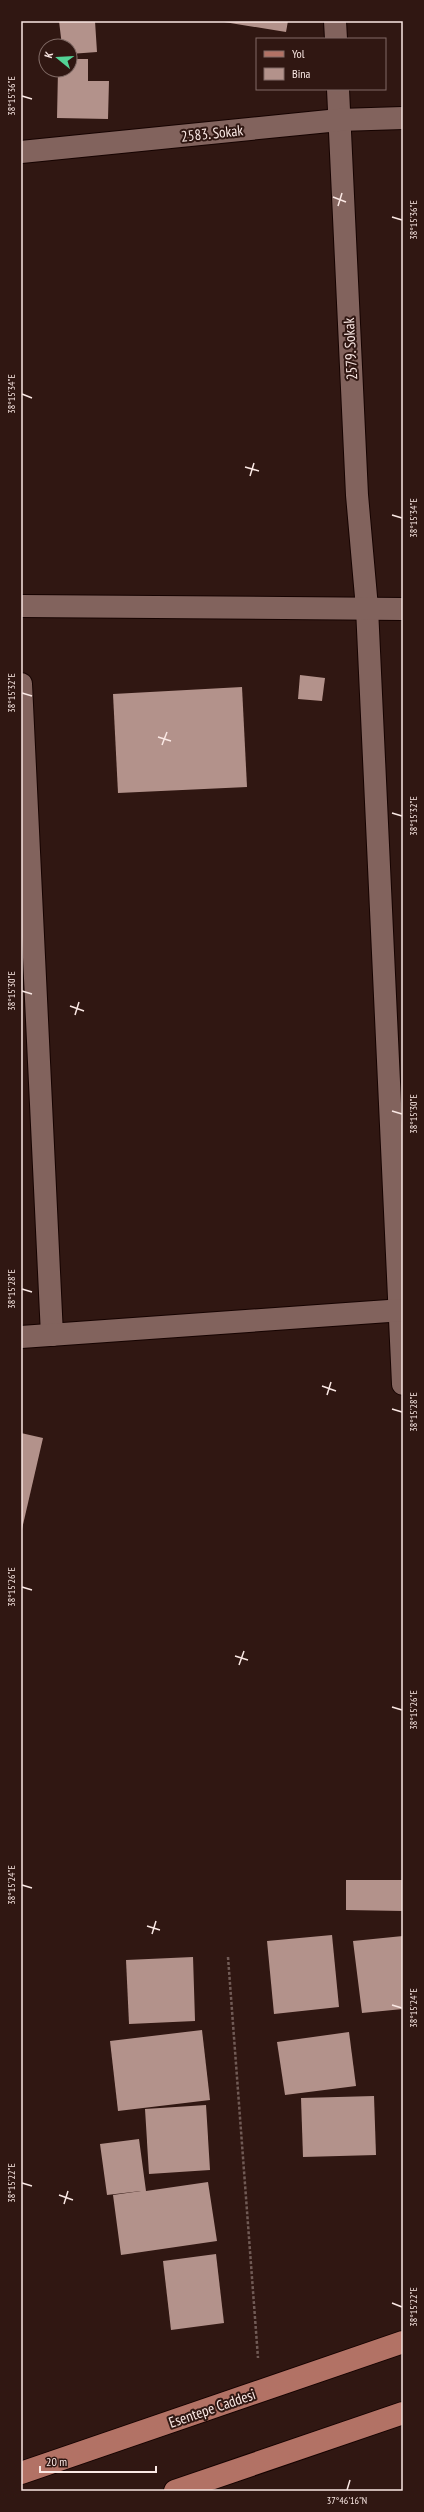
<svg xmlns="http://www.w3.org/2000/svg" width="424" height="2512" font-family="'PT Sans Narrow',sans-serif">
  <rect width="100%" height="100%" fill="#301712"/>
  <g fill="#b3928b">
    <path d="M59,21H95L97,52L70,54V46H62Z"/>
    <path d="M218,21H288L286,32Z"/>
    <path d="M70,59H88V81H109L108,119L57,118L58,70H70Z"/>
    <path d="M300,675L325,678L322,701L298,699Z"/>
    <path d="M242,687L247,787L118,793L113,694Z"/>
    <path d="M21,1433L43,1438L22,1529H21Z"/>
    <path d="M346,1880H403V1911L346,1910Z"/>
    <path d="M332,1935L339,2007L274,2014L267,1941Z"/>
    <path d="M403,1936V2009L362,2013L353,1941Z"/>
    <path d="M193,1957L195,2021L129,2024L126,1960Z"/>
    <path d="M202,2030L210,2100L118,2111L110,2041Z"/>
    <path d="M349,2032L356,2086L285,2095L277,2042Z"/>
    <path d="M374,2096L376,2155L303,2157L301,2098Z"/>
    <path d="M206,2105L210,2170L149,2174L145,2109Z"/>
    <path d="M139,2139L146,2191L208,2182L217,2241L121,2255L113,2195L141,2191L107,2195L100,2144Z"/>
    <path d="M216,2254L224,2323L171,2330L163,2261Z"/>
  </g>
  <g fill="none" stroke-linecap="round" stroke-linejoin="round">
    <defs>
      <g id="minor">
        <path d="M335,21L336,39"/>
        <path d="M338,89L357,495L367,608L403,1384"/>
        <path d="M21,152L339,120L403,118"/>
        <path d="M21,606L403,609"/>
        <path d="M21,684L52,1335"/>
        <path d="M21,1337L403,1310"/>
      </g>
      <g id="major">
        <path d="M21,2473L403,2342"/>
        <path d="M175,2491L403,2413"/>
      </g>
    </defs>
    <use href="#minor" stroke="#160301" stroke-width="24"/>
    <use href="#major" stroke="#160301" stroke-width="24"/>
    <path stroke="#715b56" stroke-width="2.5" stroke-dasharray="3 2" stroke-linecap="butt" d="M228,1957L258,2358"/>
    <use href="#minor" stroke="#82635d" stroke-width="22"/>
    <use href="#major" stroke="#b27265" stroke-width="22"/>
  </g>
  <path fill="none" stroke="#fae8e4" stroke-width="1.5" d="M22,96L32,99M333,197L346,202M338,206L342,193M392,217L402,220M22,394L32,398M245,467L259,471M250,476L254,463M392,515L402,518M22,693L32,696M158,737L171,741M162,745L167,732M392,813L402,816M22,991L32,994M70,1006L84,1011M75,1015L79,1002M392,1111L402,1114M22,1289L32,1292M322,1386L336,1391M327,1395L331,1382M392,1409L402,1412M22,1587L32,1590M235,1656L248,1660M239,1665L244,1651M392,1707L402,1710M22,1885L32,1888M147,1926L160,1930M152,1934L156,1921M392,2005L402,2008M22,2183L32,2186M59,2195L73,2200M64,2204L68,2191M392,2303L402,2307M347,2490L350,2480"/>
  <g text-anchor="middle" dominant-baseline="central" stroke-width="4" stroke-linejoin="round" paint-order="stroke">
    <g font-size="15" fill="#fae8e4" stroke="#301712">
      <text transform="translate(212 133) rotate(-6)">2583. Sokak</text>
      <text transform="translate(350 349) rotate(-93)">2579. Sokak</text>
      <text transform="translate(212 2408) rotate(-19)">Esentepe Caddesi</text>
    </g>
  </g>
  <rect width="424" height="2512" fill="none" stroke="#301712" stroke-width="44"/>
  <rect x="256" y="38" width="130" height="52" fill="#301712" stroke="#816b66"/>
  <rect x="264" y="51" width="20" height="6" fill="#b27265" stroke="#816b66"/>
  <text x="292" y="58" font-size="12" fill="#fae8e4">Yol</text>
  <rect x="264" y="68" width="20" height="12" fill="#b3928b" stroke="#816b66"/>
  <text x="292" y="78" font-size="12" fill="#fae8e4">Bina</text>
  <g transform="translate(58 58) rotate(288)"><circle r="19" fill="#301712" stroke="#816b66"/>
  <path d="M0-3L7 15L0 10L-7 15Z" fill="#53d396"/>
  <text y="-6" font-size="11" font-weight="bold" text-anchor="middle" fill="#fae8e4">K</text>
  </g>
  <path d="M40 2466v6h116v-6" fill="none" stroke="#fae8e4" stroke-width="2"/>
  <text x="46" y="2466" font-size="12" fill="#fae8e4" stroke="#301712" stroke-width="3" paint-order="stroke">20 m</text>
  <rect x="22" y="22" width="380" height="2468" fill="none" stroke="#fae8e4" stroke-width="1.5"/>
  <g font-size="10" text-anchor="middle" fill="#fae8e4">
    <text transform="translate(11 96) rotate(-90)" y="4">38°15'36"E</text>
    <text transform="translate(413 220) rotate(-90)" y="4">38°15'36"E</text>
    <text transform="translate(11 394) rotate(-90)" y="4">38°15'34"E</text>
    <text transform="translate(413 518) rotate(-90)" y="4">38°15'34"E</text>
    <text transform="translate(11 693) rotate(-90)" y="4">38°15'32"E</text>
    <text transform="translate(413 816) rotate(-90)" y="4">38°15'32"E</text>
    <text transform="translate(11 991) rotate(-90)" y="4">38°15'30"E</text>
    <text transform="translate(413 1114) rotate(-90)" y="4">38°15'30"E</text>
    <text transform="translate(11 1289) rotate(-90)" y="4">38°15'28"E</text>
    <text transform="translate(413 1412) rotate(-90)" y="4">38°15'28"E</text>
    <text transform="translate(11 1587) rotate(-90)" y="4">38°15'26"E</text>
    <text transform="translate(413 1710) rotate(-90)" y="4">38°15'26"E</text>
    <text transform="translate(11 1885) rotate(-90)" y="4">38°15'24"E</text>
    <text transform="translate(413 2008) rotate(-90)" y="4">38°15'24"E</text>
    <text transform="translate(11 2183) rotate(-90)" y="4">38°15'22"E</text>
    <text transform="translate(413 2307) rotate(-90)" y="4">38°15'22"E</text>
    <text x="347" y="2504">37°46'16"N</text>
  </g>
</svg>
